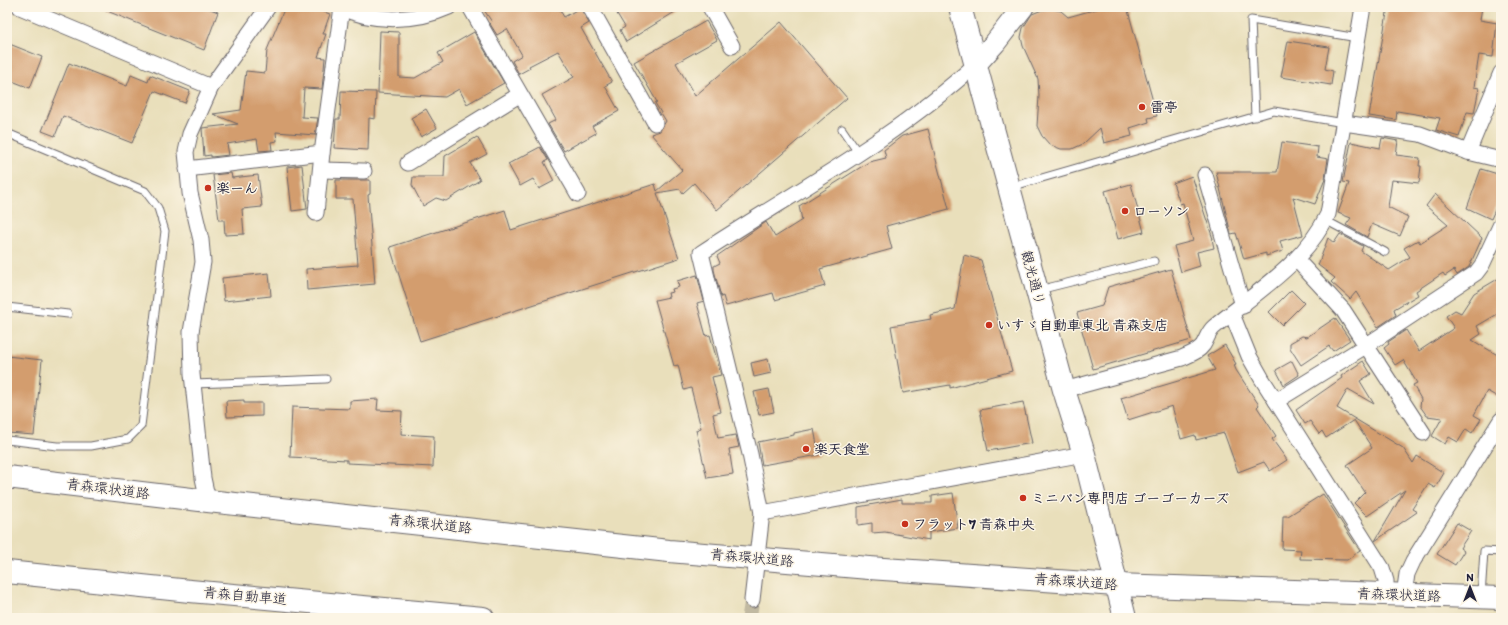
<svg xmlns="http://www.w3.org/2000/svg" width="1508" height="625" font-family="Itim,'Klee One',sans-serif">
  <rect width="100%" height="100%" fill="#fcf5e5"/>
  <filter id="ink" filterUnits="userSpaceOnUse"><feTurbulence type="fractalNoise" baseFrequency=".025" numOctaves="2"/><feDisplacementMap in="SourceGraphic" scale="8" xChannelSelector="R" yChannelSelector="G"/><feConvolveMatrix kernelMatrix="1 2 1 2 8 2 1 2 1" color-interpolation-filters="sRGB"/></filter>
  <filter id="wash" filterUnits="userSpaceOnUse"><feTurbulence type="fractalNoise" baseFrequency=".012" numOctaves="4" result="noise"/><feDisplacementMap in="SourceGraphic" scale="16" xChannelSelector="R" yChannelSelector="G"/><feGaussianBlur stdDeviation="0.9" result="paint"/><feColorMatrix in="noise" values="0 0 0 0 0 0 0 0 0 0 0 0 0 0 0 0 0 1.4 0 .05"/><feComposite in="paint" operator="in"/></filter>
  <g filter="url(#wash)">
    <rect width="100%" height="100%" fill="#e9dfbb"/>
    <g id="blocks">
      <g fill="#d39d6e">
        <path d="M97,7H205L218,12L204,50Z"/>
        <path d="M285,7H309L330,14L323,34H326L318,57L325,58L322,89L304,88L302,117L318,118L315,135L276,132L277,141L271,142L272,150L259,151L257,139L227,144L229,155L211,157V155L204,156L202,128L238,124L213,114L241,110L246,71L265,73L267,50Z"/>
        <path d="M482,7H558L564,17L580,8L589,23L581,28L612,82L605,86L619,111L592,126L596,133L564,151L548,124L556,120L542,95L574,77L558,51L529,66L530,68L519,74L512,61L522,55L507,29L497,35L490,24L492,22Z"/>
        <path d="M613,7H683L626,42L620,30L625,27Z"/>
        <path d="M1104,7H1127L1157,116L1148,118L1149,122L1130,128L1132,136L1104,143L1100,128L1083,144L1072,149H1061L1050,145L1042,136L1037,126L1039,96L1038,79L1023,46L1021,37L1023,28L1032,14L1042,10L1052,9L1061,11L1068,17Z"/>
        <path d="M1388,7H1482L1480,20L1497,23L1493,57L1479,55L1474,87L1479,88L1474,113L1467,112L1459,137L1436,130L1440,118L1397,111L1396,120L1369,116Z"/>
        <path d="M706,21L717,40L676,63L695,96L781,22L847,98L717,210L694,183L683,193L680,189L657,193L679,258L420,341L390,247L505,210L511,230L655,184L657,191L682,170L651,134L660,131L666,121L655,103L657,102L634,62Z"/>
        <path d="M380,31L399,32V77L415,78L443,62L438,53L474,32L504,83L467,104L459,89L445,97L378,93Z"/>
        <path d="M1288,41L1329,47L1325,69L1333,71L1331,85L1281,77Z"/>
        <path d="M7,43L42,57L30,88L7,79Z"/>
        <path d="M69,63L127,86L131,75L148,82L150,75L190,91L185,103L154,91L132,143L63,116L55,136L42,131Z"/>
        <path d="M341,91L376,92L375,119L369,118L368,150L334,148L336,119H340Z"/>
        <path d="M426,109L437,128L421,137L411,118Z"/>
        <path d="M928,129L949,209L886,226L892,249L820,269L825,286L775,300L773,293L726,306L723,296L721,297L714,270V266L720,263L717,256L766,222L775,237L802,220L799,206L869,162L886,158L884,150L902,136Z"/>
        <path d="M477,137L487,154L470,163L480,180L446,201L436,198L423,206L412,185L413,177H444L445,156Z"/>
        <path d="M1382,138L1398,141L1396,155L1420,158L1419,166H1421L1419,183L1392,180L1388,207L1408,217L1400,236L1372,224L1367,237L1346,225L1351,218L1338,213L1349,183L1343,182L1351,142L1380,148Z"/>
        <path d="M1282,142L1318,147L1317,157L1328,159L1325,179L1315,204L1293,197L1303,235L1280,241L1283,251L1266,256V253L1244,259L1236,233L1231,234L1216,172H1277Z"/>
        <path d="M540,147L548,160L544,162L554,181L539,189L533,179L520,186L508,164Z"/>
        <path d="M302,165L307,209L292,211L287,167Z"/>
        <path d="M1481,169L1501,175V196L1491,219L1467,208Z"/>
        <path d="M231,173L232,178L258,175L262,207L242,209L244,234L225,235L224,220H219L213,175Z"/>
        <path d="M1192,176L1213,239H1212L1214,248L1197,252L1200,266L1181,272L1174,246L1193,241L1183,203L1180,204L1173,183Z"/>
        <path d="M336,180H370V194L368,195L375,284L307,290L306,269L358,265L353,199H336Z"/>
        <path d="M1131,184L1144,232L1118,239L1105,191Z"/>
        <path d="M1435,194L1482,238L1469,267L1457,275L1454,270L1445,276L1443,273L1416,291L1418,295L1394,309L1396,315L1378,327L1356,292L1350,299L1331,282L1335,278L1318,265L1328,238L1334,243L1340,234L1363,246L1361,251L1389,270L1410,257L1404,248L1418,240L1420,243L1448,225L1426,206Z"/>
        <path d="M964,255L981,260L1012,371L950,388V385L903,393L891,326L931,319L930,315L955,309Z"/>
        <path d="M1171,269L1191,340L1093,369L1077,313L1102,306L1108,287Z"/>
        <path d="M269,273L271,296L224,301L222,278Z"/>
        <path d="M697,275L704,301L697,303L706,336L710,335L721,375L712,377L721,412L713,414L718,438L736,435L739,447L729,449L733,474L707,478L696,430L701,428L691,388L684,390L678,365L674,366L655,300L669,297L668,293L673,292L672,289L679,287L677,281Z"/>
        <path d="M1501,277V312L1477,326L1481,334L1472,340L1501,357V399L1487,391L1474,415L1481,419L1472,433L1466,429L1458,442L1449,437L1445,444L1432,436L1442,418L1427,416L1420,406L1421,399L1413,385L1417,383L1403,360L1395,365L1384,348L1389,344L1388,342L1406,330L1419,351L1454,328L1446,316L1455,310L1461,313L1474,293Z"/>
        <path d="M1291,290L1304,303L1282,325L1269,312Z"/>
        <path d="M1335,318L1350,340L1333,351L1329,346L1301,365L1290,348V343L1302,336L1307,337Z"/>
        <path d="M1225,345L1236,364L1234,365L1236,370L1259,405L1257,407L1276,436L1272,439L1287,460L1270,471L1264,462L1238,472L1224,433L1196,440L1195,435L1181,439L1172,406L1128,420L1121,398L1215,370L1207,356Z"/>
        <path d="M7,356L42,360L34,435L7,433Z"/>
        <path d="M768,359L771,373L754,377L751,363Z"/>
        <path d="M1292,361L1299,375L1284,385L1276,370Z"/>
        <path d="M1363,361L1371,374L1360,381L1374,404L1348,389L1337,408L1403,448L1413,463L1417,456L1444,473L1435,488L1428,484L1412,509L1417,512L1375,541L1405,490L1367,516L1354,503L1365,492L1347,465L1372,448L1354,420L1326,438L1322,431L1319,434L1310,421L1305,424L1296,410L1342,378L1341,376Z"/>
        <path d="M769,389L774,412L759,415L754,392Z"/>
        <path d="M378,399L377,410L402,411L401,434L434,436L433,467L347,463V460L290,457L292,407L350,409V401Z"/>
        <path d="M244,400V403H262V416L227,417L226,401Z"/>
        <path d="M1023,402L1032,443L988,451L980,410Z"/>
        <path d="M814,429L819,455L762,465L758,442L794,435V433Z"/>
        <path d="M953,493L958,528L929,532V540L885,532L872,533V523L858,525V507L902,499V503H932V496Z"/>
        <path d="M1323,494L1360,551L1347,560L1300,559L1301,550L1282,549L1283,516H1288Z"/>
        <path d="M1457,523L1471,531L1460,548L1464,551L1455,565L1437,554Z"/>
      </g>
    </g>
  </g>
  <g filter="url(#ink)">
    <use href="#blocks" fill-opacity="0" stroke="#686468" stroke-width="1"/>
    <g fill="none" stroke-linecap="round" stroke-linejoin="round">
      <path stroke="#c1b9a1" stroke-width="15" stroke-dasharray="15 8" stroke-linecap="butt" d="M749,618L752,600"/>
      <defs>
        <g id="lane">
          <path d="M1255,117L1251,20L1358,38"/>
          <path d="M842,129L859,154"/>
          <path d="M7,133L145,191L158,208L165,231L141,426L128,439L91,446H57L7,440"/>
          <path d="M1011,187L1274,111L1344,123"/>
          <path d="M1325,220L1385,252"/>
          <path d="M1039,290L1154,261"/>
          <path d="M7,307L68,314"/>
          <path d="M194,384L326,379"/>
          <path d="M1481,596L1484,551L1501,552"/>
        </g>
        <g id="street">
          <path d="M20,7L211,87"/>
          <path d="M340,7C373,23 416,22 449,7"/>
          <path d="M470,7L578,194"/>
          <path d="M590,7L655,123"/>
          <path d="M710,7L732,46"/>
          <path d="M1344,123L1420,134L1468,152L1501,160"/>
          <path d="M1468,152L1501,73"/>
          <path d="M408,163L519,95"/>
          <path d="M187,169L322,153L342,7"/>
          <path d="M321,170L364,171"/>
          <path d="M1205,175L1243,306"/>
          <path d="M316,213L322,153"/>
          <path d="M1296,259L1343,310L1423,433"/>
          <path d="M1232,314L1249,356L1262,379L1382,568L1386,581V595"/>
          <path d="M1064,390L1182,358C1190,354 1198,352 1203,345C1207,339 1208,332 1214,327C1255,293 1305,263 1328,214L1363,7"/>
          <path d="M1276,401L1367,345L1476,273L1482,265L1501,224"/>
          <path d="M208,501L203,478L192,374L191,332L203,262L201,240L190,193L186,152L190,134L211,87L268,7"/>
          <path d="M762,513L1084,454"/>
          <path d="M1404,595L1407,574L1413,561L1501,420"/>
          <path d="M752,600L762,513L750,454L701,253C794,192 893,140 976,64"/>
        </g>
        <path id="secondary" d="M976,64L995,43L1023,7"/>
        <g id="highway">
          <path d="M960,7L1064,390L1084,454L1125,618"/>
          <path d="M7,477L208,501L669,551L869,568L1116,585L1501,598"/>
          <path d="M7,572L190,591L483,618"/>
        </g>
      </defs>
      <use href="#lane" stroke="#686468" stroke-width="9"/>
      <use href="#street" stroke="#686468" stroke-width="17"/>
      <use href="#secondary" stroke="#686468" stroke-width="23"/>
      <use href="#highway" stroke="#686468" stroke-width="24"/>
      <use href="#lane" stroke="#fff" stroke-width="7"/>
      <use href="#street" stroke="#fff" stroke-width="15"/>
      <use href="#secondary" stroke="#fff" stroke-width="21"/>
      <use href="#highway" stroke="#fff" stroke-width="22"/>
    </g>
  </g>
  <g fill="#c8321e" stroke="#fcf5e5" stroke-width="1.5">
    <circle cx="1142" cy="107" r="4"/>
    <circle cx="208" cy="188" r="4"/>
    <circle cx="1125" cy="211" r="4"/>
    <circle cx="989" cy="325" r="4"/>
    <circle cx="806" cy="449" r="4"/>
    <circle cx="1023" cy="498" r="4"/>
    <circle cx="905" cy="524" r="4"/>
  </g>
  <g text-anchor="middle" dominant-baseline="central" stroke-width="3" stroke-linejoin="round" paint-order="stroke">
    <g font-size="14" font-weight="bold" fill="#22223b" stroke="#fcf5e5" text-anchor="start">
      <text x="1150" y="107">雷亭</text>
      <text x="216" y="188">楽ーん</text>
      <text x="1133" y="211">ローソン</text>
      <text x="997" y="325">いすゞ自動車東北 青森支店</text>
      <text x="814" y="449">楽天食堂</text>
      <text x="1031" y="498">ミニバン専門店 ゴーゴーカーズ</text>
      <text x="913" y="524">フラット7 青森中央</text>
    </g>
    <g font-size="14" fill="#22223b" stroke="#fcf5e5">
      <text transform="translate(1033 278) rotate(75)">観光通り</text>
      <text transform="translate(108 489) rotate(7)">青森環状道路</text>
      <text transform="translate(430 524) rotate(6)">青森環状道路</text>
      <text transform="translate(752 558) rotate(5)">青森環状道路</text>
      <text transform="translate(1076 582) rotate(4)">青森環状道路</text>
      <text transform="translate(1399 595) rotate(2)">青森環状道路</text>
      <text transform="translate(245 596) rotate(5)">青森自動車道</text>
    </g>
  </g>
  <rect width="1508" height="625" fill="none" stroke="#fcf5e5" stroke-width="24"/>
  <g transform="translate(1470 587)" stroke="#fcf5e5" stroke-width="3" paint-order="stroke">
  <path d="M0-3L7 15L0 10L-7 15Z" fill="#22223b"/>
  <text y="-6" font-size="11" font-weight="bold" text-anchor="middle" fill="#22223b">N</text>
  </g>
</svg>
